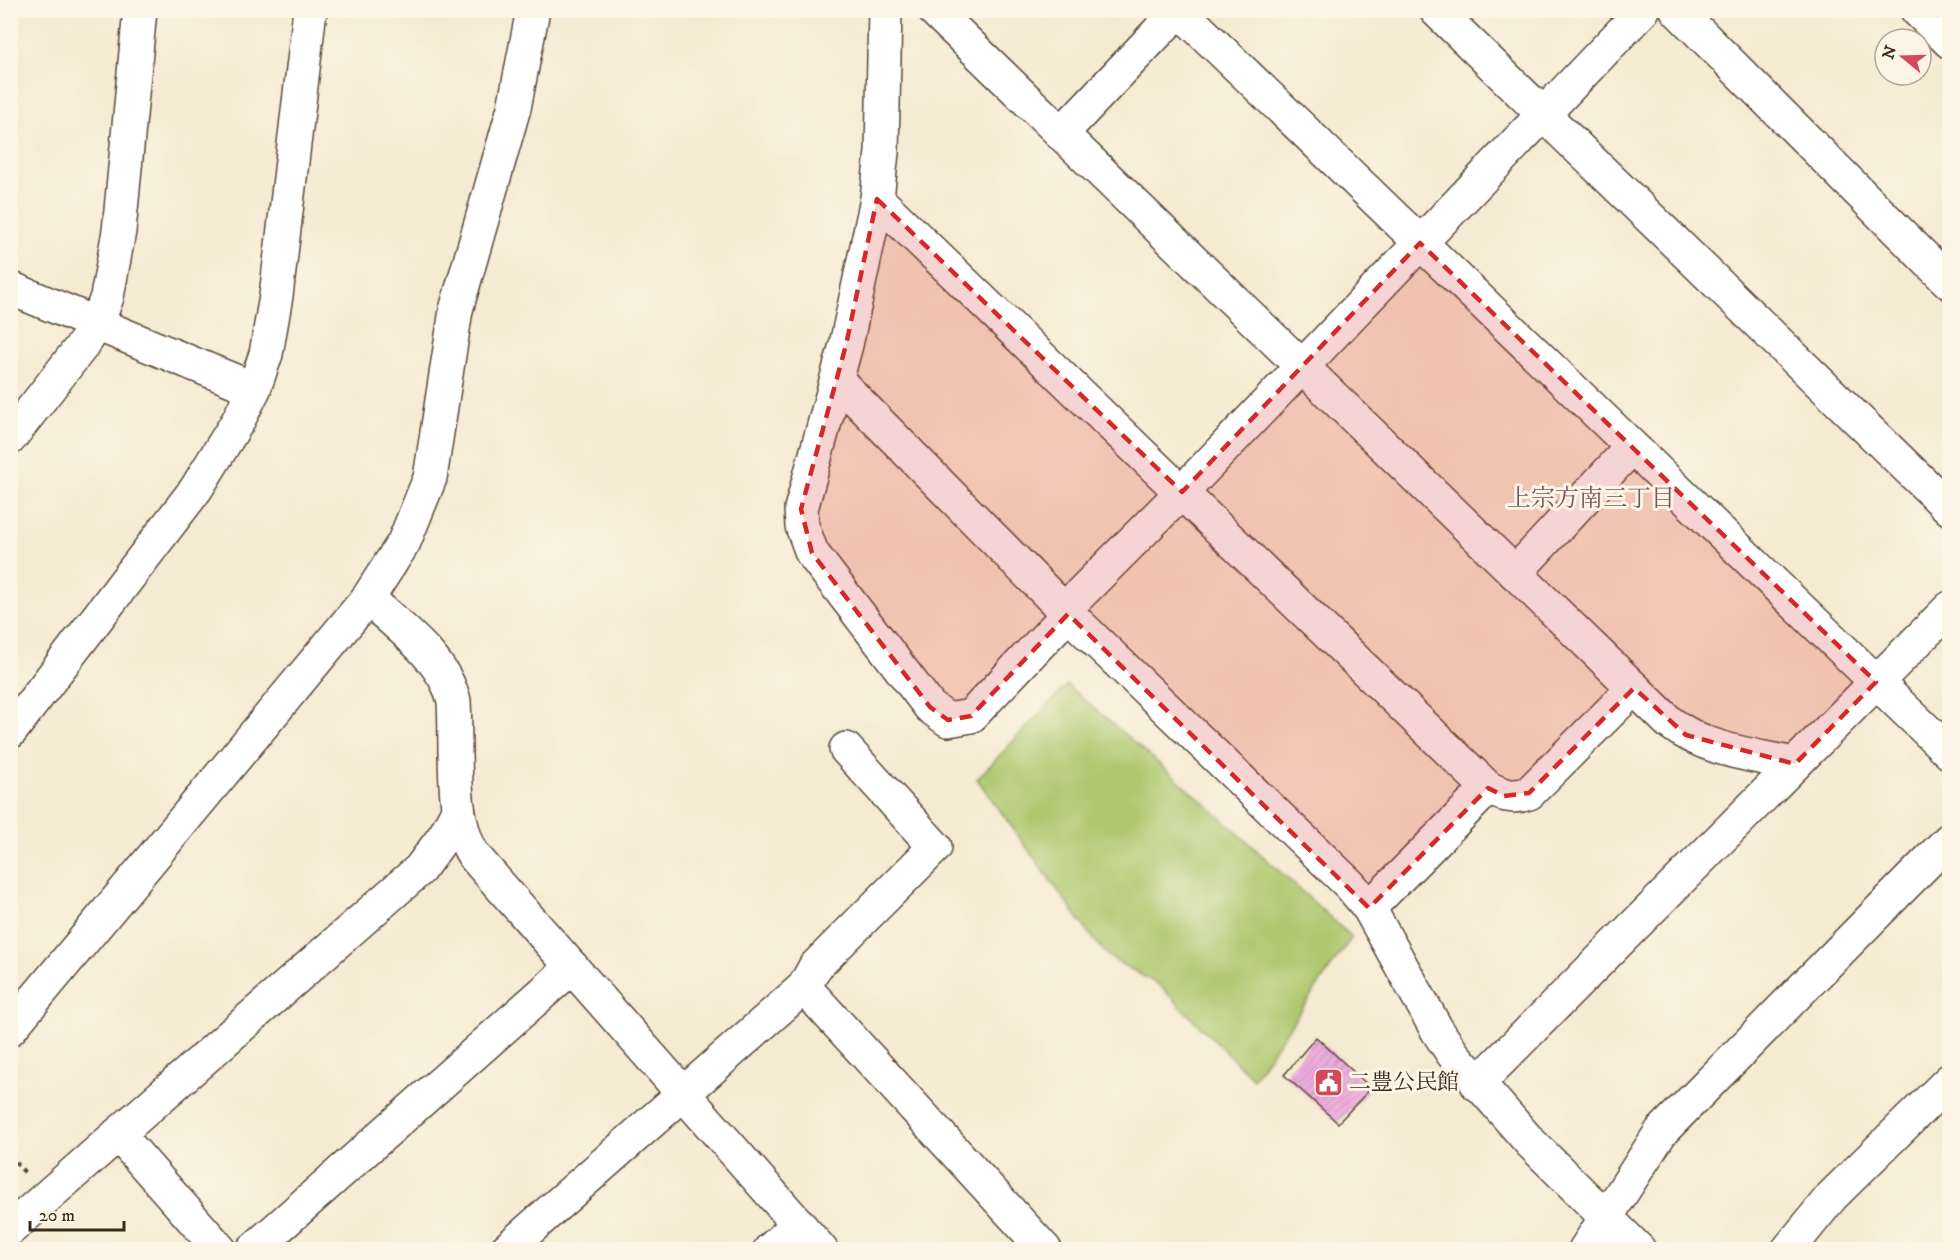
<svg xmlns="http://www.w3.org/2000/svg" width="1960" height="1260" font-family="'IM FELL DW Pica','Noto Serif JP',serif">
  <defs>
    <pattern id="building-hatch" width="6" height="6" patternUnits="userSpaceOnUse" patternTransform="scale(1.5)"><rect width="6" height="6" fill="#eda6dd"/><path d="M-1 1l2-2M0 6l6-6M5 7l2-2" fill="none" stroke="#c187b3"/></pattern>
  </defs>
  <rect width="100%" height="100%" fill="#fcf5e5"/>
  <filter id="ink" filterUnits="userSpaceOnUse"><feTurbulence type="fractalNoise" baseFrequency=".0167" numOctaves="2"/><feDisplacementMap in="SourceGraphic" scale="12" xChannelSelector="R" yChannelSelector="G"/><feConvolveMatrix kernelMatrix="1 2 1 2 8 2 1 2 1" color-interpolation-filters="sRGB"/></filter>
  <filter id="wash" filterUnits="userSpaceOnUse"><feTurbulence type="fractalNoise" baseFrequency=".008" numOctaves="4" result="noise"/><feDisplacementMap in="SourceGraphic" scale="24" xChannelSelector="R" yChannelSelector="G"/><feGaussianBlur stdDeviation="1.35" result="paint"/><feColorMatrix in="noise" values="0 0 0 0 0 0 0 0 0 0 0 0 0 0 0 0 0 1.4 0 .05"/><feComposite in="paint" operator="in"/></filter>
  <g filter="url(#wash)">
    <rect width="100%" height="100%" fill="#f5ead2"/>
    <path fill="#adc86e" stroke="#747946" stroke-width="1.5" d="M1067,685L1197,796L1352,937L1253,1079L1159,985L1109,957L1088,932L977,779Z"/>
    <g id="blocks">
      <path fill="url(#building-hatch)" d="M1316,1037L1371,1088L1338,1123L1284,1075Z"/>
    </g>
  </g>
  <g filter="url(#ink)">
    <use href="#blocks" fill-opacity="0" stroke="#574739" stroke-width="1.5"/>
    <g fill="none" stroke-linecap="round" stroke-linejoin="round">
      <defs>
        <g id="minor">
          <path d="M885,10L882,152L877,199L846,345L801,509L802,526L812,553L930,707L948,720L971,716L1068,614L1074,600L1182,492L1643,10"/>
          <path d="M934,10L1669,722C1705,750 1751,755 1795,764"/>
          <path d="M1179,10L1950,753"/>
          <path d="M1436,10L1950,509"/>
          <path d="M1677,10L1950,283"/>
          <path d="M1917,10L1950,42"/>
          <path d="M1061,134L1179,10"/>
          <path d="M877,199L1488,788C1503,795 1513,799 1529,793L1634,688"/>
          <path d="M10,288L254,389"/>
          <path d="M837,380L1068,614L1350,885L1369,908L1437,1030L1453,1054L1530,1142L1639,1250"/>
          <path d="M10,438L85,342L97,324L107,297L119,231L140,10"/>
          <path d="M1515,573L1632,447"/>
          <path d="M368,598C398,627 444,658 454,701C457,748 449,817 474,856L821,1250"/>
          <path d="M10,732L196,489L238,421L254,389L266,354L276,296L310,10"/>
          <path d="M1369,908L1488,788"/>
          <path d="M804,987L1045,1250"/>
          <path d="M10,1029L368,598L404,542L430,478L456,310L514,108L533,10"/>
          <path d="M1477,1084L1950,608"/>
          <path d="M118,1134L220,1250"/>
          <path d="M10,1229L420,869L445,835L458,810"/>
          <path d="M253,1250L572,967"/>
          <path d="M506,1250L804,987L815,967L935,847L846,749"/>
          <path d="M770,1250L799,1224"/>
          <path d="M1585,1250L1661,1132L1950,839"/>
          <path d="M1788,1250L1832,1196L1950,1080"/>
        </g>
      </defs>
      <use href="#minor" stroke="#574739" stroke-width="36"/>
      <path stroke="#574739" stroke-width="4" stroke-dasharray="4.5 4.5" stroke-linecap="butt" d="M10,1155L25,1173"/>
      <use href="#minor" stroke="#fff" stroke-width="33"/>
    </g>
  </g>
  <path fill="#d62828" fill-opacity="0.2" stroke="#d62828" stroke-width="4.5" stroke-dasharray="12 8" stroke-linejoin="round" d="M877,199L1182,492L1420,243L1876,682L1795,764L1686,735L1634,688L1529,793L1504,796L1488,788L1369,908L1068,614L971,716L948,720L930,707L812,553L801,509L846,345Z"/>
  <defs>
    <symbol id="civic-square" viewBox="-11 -11 22 22"><rect x="-9" y="-9" width="18" height="18" rx="4" fill="#d1495b" stroke="#fcf5e5"/><path d="M-.6-6.5H3V-4.5H.6V-3L4-1V1h2V6H-6V1h2V-1L-.6-3ZM-1.2 2.5V6h2.4V2.5Z" fill="#fff"/></symbol>
  </defs>
  <g fill-rule="evenodd">
    <use href="#civic-square" x="1312" y="1066" width="33" height="33"/>
  </g>
  <g text-anchor="middle" dominant-baseline="central" stroke-width="6" stroke-linejoin="round" paint-order="stroke">
    <g font-size="22" fill="#3b2a1e" stroke="#fcf5e5" text-anchor="start">
      <text x="1349" y="1082">二豊公民館</text>
    </g>
    <g font-size="24" fill="#795561" stroke="#fcf5e5">
      <text x="1591" y="499">上宗方南三丁目</text>
    </g>
  </g>
  <rect width="1960" height="1260" fill="none" stroke="#fcf5e5" stroke-width="36"/>
  <g transform="translate(1903 57) rotate(289)"><circle r="28" fill="#fcf5e5" stroke="#afa495" stroke-width="1.5"/>
  <path d="M0-4.5L10 22L0 15L-10 22Z" fill="#d1495b"/>
  <text y="-9" font-size="16" font-weight="bold" text-anchor="middle" fill="#3b2a1e">N</text>
  </g>
  <path d="M30 1221v9h94v-9" fill="none" stroke="#3b2a1e" stroke-width="3"/>
  <text x="39" y="1221" font-size="18" fill="#3b2a1e" stroke="#fcf5e5" stroke-width="4.5" paint-order="stroke">20 m</text>
</svg>
